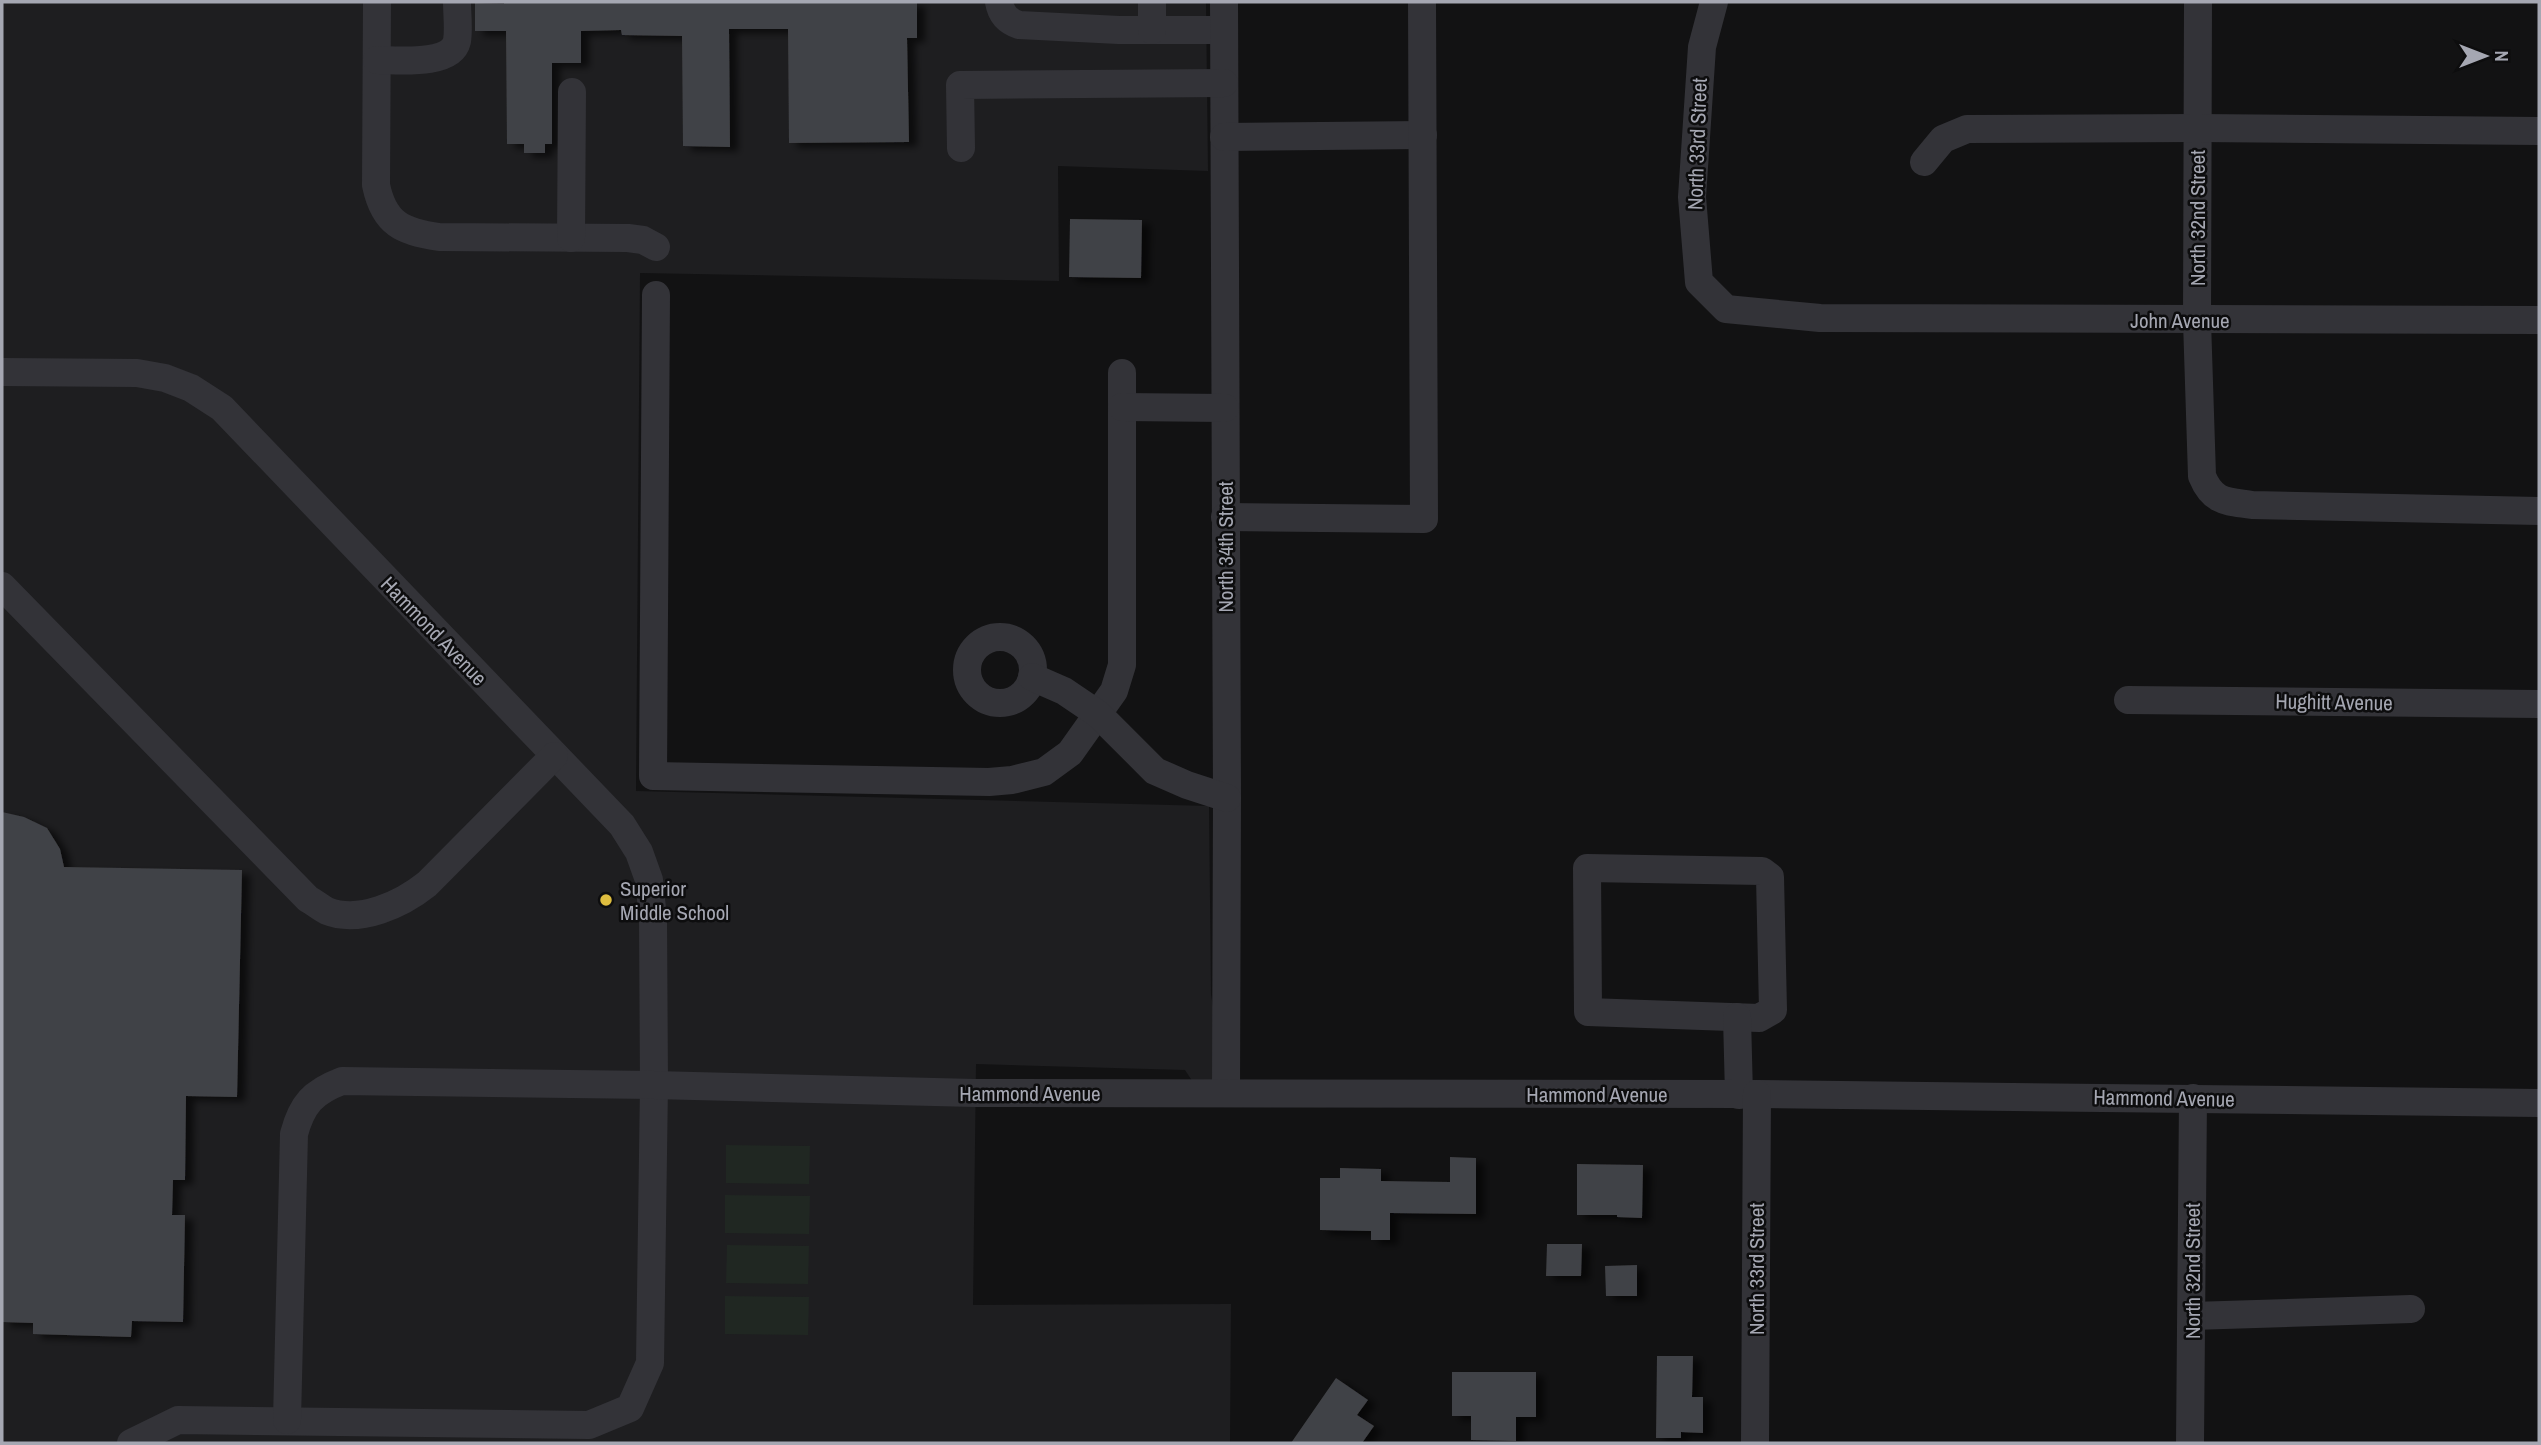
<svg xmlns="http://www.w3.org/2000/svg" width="2541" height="1445" font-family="'Archivo Narrow',sans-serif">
  <defs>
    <filter id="shadow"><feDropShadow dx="8" dy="4.5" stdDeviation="3.5" flood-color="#0009"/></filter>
  </defs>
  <rect width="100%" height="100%" fill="#121213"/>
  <path fill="#1e1e20" d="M2,2H1206L1208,171L1058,166L1059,281L640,273L636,791L1209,806L1211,994L1226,1093H1200L1185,1070L976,1064L973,1305L1231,1304L1230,1443H2Z"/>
  <g fill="#202722">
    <path d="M726,1145L810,1146L809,1184L726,1183Z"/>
    <path d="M725,1195L810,1196L809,1234L725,1233Z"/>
    <path d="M727,1245L809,1246L808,1284L726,1283Z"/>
    <path d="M725,1296L809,1297L808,1335L725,1334Z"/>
  </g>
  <g fill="#414246" filter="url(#shadow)">
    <path d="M504,2H917V38H907L909,142L789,143L788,29H729L730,147L683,146L682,36L622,35L621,30L581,31V63H552V144H545V153H524V144H507L506,31H475V3L504,4Z"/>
    <path d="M1070,219L1142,220L1141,278L1069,277Z"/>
    <path d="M2,812L24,817L47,828L60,849L64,867L242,870L237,1097L186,1096L185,1180H173L172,1215H185L183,1322L132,1321L131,1337L33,1334V1323L2,1322Z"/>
    <path d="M1450,1157L1476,1158V1214L1390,1213V1240H1371V1231L1320,1230V1178H1340V1168L1381,1169V1181L1450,1182Z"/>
    <path d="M1577,1164L1643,1165L1642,1218L1617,1217V1215H1577Z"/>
    <path d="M1547,1244H1582L1581,1276H1546Z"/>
    <path d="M1637,1265V1296H1606L1605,1266Z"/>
    <path d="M1657,1356H1693L1692,1397H1703V1433L1681,1432V1438H1656Z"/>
    <path d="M1452,1372H1536V1417H1516V1441L1471,1440V1416H1452Z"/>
    <path d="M1336,1378L1368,1400L1357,1415L1374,1426L1362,1443H1291Z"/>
  </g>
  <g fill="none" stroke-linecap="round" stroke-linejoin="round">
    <g stroke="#333338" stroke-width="28">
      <path d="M377,2L376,185C384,224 403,232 439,237L628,238L643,240L656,247"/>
      <path d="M999,2C1001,14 1007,21 1019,25L1119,30H1224"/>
      <path d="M1224,2L1227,798L1226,1093"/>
      <path d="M1714,2L1702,47L1692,197L1699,282L1726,309L1820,318L2539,320"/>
      <path d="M2198,2L2197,321L2202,476C2213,503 2227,501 2252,505L2539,511"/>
      <path d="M1152,30V2"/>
      <path d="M377,60C398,60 451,66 457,41C459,29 457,14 457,2"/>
      <path d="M1224,137L1423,135"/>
      <path d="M961,148L960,85L1224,83"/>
      <path d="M1924,162L1943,139L1967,129L2198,128L2539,131"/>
      <path d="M571,238L572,92"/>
      <path d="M656,295L653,776L989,782L1012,780L1044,772L1070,753L1114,691L1122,665V373"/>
      <path d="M2,372L137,373L165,378L191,388L222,408L622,825L639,852L649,880L653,918L654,1085L650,1363L630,1408L589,1425L178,1420L131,1443"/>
      <path d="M1122,407L1225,408"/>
      <path d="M1225,517L1424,519L1422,2"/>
      <path d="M2,586L308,899C314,902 321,908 327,911C360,924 402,904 427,884L554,756"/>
      <circle cx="1000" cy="670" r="33"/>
      <path d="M1032,677L1064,691L1098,714L1155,771L1187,785L1227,798"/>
      <path d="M2128,700L2539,704"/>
      <path d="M1587,868L1762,871L1770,877L1773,1010L1759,1018L1588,1012Z"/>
      <path d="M1737,1017L1739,1095"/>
      <path d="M2192,1316L2411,1309"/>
      <path d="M287,1420L294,1134C302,1104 313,1092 342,1081L654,1085L975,1093L1757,1094L2539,1103"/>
      <path d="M1755,1443L1757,1094"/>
      <path d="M2190,1443L2193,1098"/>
    </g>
  </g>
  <circle fill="#debd3f" stroke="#0d0d0e" stroke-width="2.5" cx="606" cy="900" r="7"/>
  <g text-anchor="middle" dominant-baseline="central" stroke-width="5" stroke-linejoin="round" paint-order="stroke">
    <g font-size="21" fill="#a5a7b2" stroke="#0d0d0e">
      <text transform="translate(1697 144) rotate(-88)">North 33rd Street</text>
      <text transform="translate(2197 218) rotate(-90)">North 32nd Street</text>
      <text x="2180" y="320">John Avenue</text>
      <text transform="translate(1225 547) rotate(-90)">North 34th Street</text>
      <text transform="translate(434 631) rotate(46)">Hammond Avenue</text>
      <text transform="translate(2334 702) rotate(1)">Hughitt Avenue</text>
      <text x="1030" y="1093">Hammond Avenue</text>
      <text x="1597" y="1094">Hammond Avenue</text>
      <text transform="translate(2164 1098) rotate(1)">Hammond Avenue</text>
      <text transform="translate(1756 1269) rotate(-90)">North 33rd Street</text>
      <text transform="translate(2192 1271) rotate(-90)">North 32nd Street</text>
    </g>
    <g font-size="21" fill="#a5a7b2" stroke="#0d0d0e" text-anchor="start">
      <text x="620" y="888">Superior<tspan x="620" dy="24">Middle School</tspan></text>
    </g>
  </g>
  <rect width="2541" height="1445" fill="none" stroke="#a5a7b2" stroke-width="7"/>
  <g transform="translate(2485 56) rotate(90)" stroke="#0d0d0e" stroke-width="5" paint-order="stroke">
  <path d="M0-5L12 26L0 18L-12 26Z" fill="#a5a7b2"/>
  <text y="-10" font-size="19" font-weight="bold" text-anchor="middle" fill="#a5a7b2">N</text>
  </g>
</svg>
